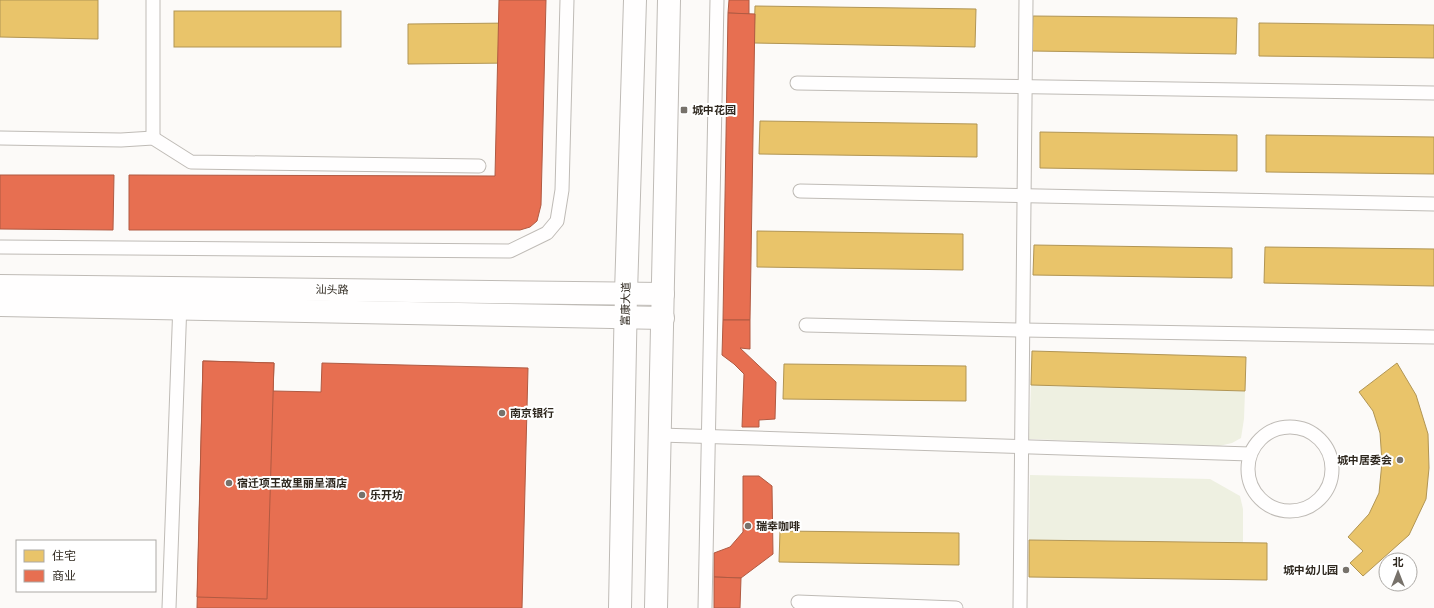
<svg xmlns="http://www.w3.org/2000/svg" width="1434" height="608" font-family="'Alegreya Sans','Noto Sans SC',sans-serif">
  <rect width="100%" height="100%" fill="#fcfaf8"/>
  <g fill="#eef0e1">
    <path d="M1031,385L1245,391L1244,419L1241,438L1232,443L1219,446L1029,439Z"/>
    <path d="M1030,475L1210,479L1240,496L1243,509V542L1029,540Z"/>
  </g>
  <g fill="#e9c46a" stroke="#b19554">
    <path d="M0,0H98V39L0,37Z"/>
    <path d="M755,6L976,9L975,47L754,43Z"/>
    <rect x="174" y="11" width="167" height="36"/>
    <path d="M1033,16L1237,18L1236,54L1032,51Z"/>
    <path d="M515,23V63L408,64V24Z"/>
    <path d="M1259,23L1434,25V58L1259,56Z"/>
    <path d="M760,121L977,124V157L759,154Z"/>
    <path d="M1040,132L1237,135V171L1040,168Z"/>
    <path d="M1266,135L1434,137V174L1266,172Z"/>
    <path d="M508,181V221H402L401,182Z"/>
    <path d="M295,182V222L188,223V183Z"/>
    <path d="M52,183L53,223L0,224V184Z"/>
    <path d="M757,231L963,234V270L757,267Z"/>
    <path d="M1034,245L1232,248V278L1033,275Z"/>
    <path d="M1265,247L1434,249V286L1264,283Z"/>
    <path d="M1032,351L1246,357L1245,391L1031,385Z"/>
    <path d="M1397,363L1416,395L1428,434L1429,468L1426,499L1409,535L1363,576L1350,563L1363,551L1348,537L1369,514L1379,493L1382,462L1380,433L1373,411L1359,392Z"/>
    <path d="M784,364L966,366V401L783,399Z"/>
    <path d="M780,531L959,533V565L779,562Z"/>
    <path d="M1029,540L1267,543V580L1029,577Z"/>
  </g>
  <g fill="#e76f51" stroke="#b05a42">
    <path d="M499,0H546L541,205L537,221L530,227L520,230H129V175L495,176Z"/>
    <path d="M729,0H749V14L728,13Z"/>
    <path d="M728,13L755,14L750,320H723Z"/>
    <path d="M0,175H114L113,230L0,229Z"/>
    <path d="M723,320H750V349L740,348L776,382L775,419L759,420V427H742L744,374L734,364L722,355Z"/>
    <path d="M203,361L274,363L273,391L321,392L322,363L528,368L522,608H197Z"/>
    <path d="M203,361L274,363L267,599L197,597Z"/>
    <path d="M743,476H759L772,486L773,554L741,578L714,577V553L730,547L743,532Z"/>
    <path d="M714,577L741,578L740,608H714Z"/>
  </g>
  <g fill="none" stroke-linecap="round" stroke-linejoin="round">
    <defs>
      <g id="lane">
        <path d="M153,0V138"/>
        <path d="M797,83L1434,93"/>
        <path d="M0,138L121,140L153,138L191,162L479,166"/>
        <path d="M800,191L1434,204"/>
        <path d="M0,247L510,251L547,233L557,221L562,190L567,0"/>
        <path d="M806,325L1023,330L1434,337"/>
        <circle cx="1290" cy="469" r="42"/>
        <path d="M660,435L1250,454"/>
        <path d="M798,602L956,608"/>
        <path d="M169,608L180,302"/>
        <path d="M705,608L717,0"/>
        <path d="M1020,608L1026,0"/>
      </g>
      <g id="secondary">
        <path d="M0,286L663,294"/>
        <path d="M0,305L663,318"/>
        <path d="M620,608L626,293L635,0"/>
        <path d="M656,608L669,0"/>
      </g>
    </defs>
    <use href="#lane" stroke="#bfbbb6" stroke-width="15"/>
    <use href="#secondary" stroke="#bfbbb6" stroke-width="24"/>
    <use href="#lane" stroke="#fffefe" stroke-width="13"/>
    <use href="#secondary" stroke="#fffefe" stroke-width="22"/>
  </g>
  <g fill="#77726b" stroke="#fff" stroke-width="1.5">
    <rect x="680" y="106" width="8" height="8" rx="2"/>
    <circle cx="502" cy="413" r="4"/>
    <circle cx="1400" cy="460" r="4"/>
    <circle cx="229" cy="483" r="4"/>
    <circle cx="362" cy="495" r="4"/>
    <circle cx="748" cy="526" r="4"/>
    <circle cx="1346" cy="570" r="4"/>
  </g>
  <g text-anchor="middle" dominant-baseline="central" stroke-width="4" stroke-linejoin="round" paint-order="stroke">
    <g font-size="11" font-weight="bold" fill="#2f281f" stroke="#fff" text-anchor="start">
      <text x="692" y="110">城中花园</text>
      <text x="510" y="413">南京银行</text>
      <text x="1392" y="460" text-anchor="end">城中居委会</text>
      <text x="237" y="483">宿迁项王故里丽呈酒店</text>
      <text x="370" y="495">乐开坊</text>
      <text x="756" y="526">瑞幸咖啡</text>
      <text x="1338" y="570" text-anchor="end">城中幼儿园</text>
    </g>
    <g font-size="11" fill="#2f281f" stroke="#fff">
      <text transform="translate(332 290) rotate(1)">汕头路</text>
      <text transform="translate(626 304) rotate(-89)">富康大道</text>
    </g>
  </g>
  <rect x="16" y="540" width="140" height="52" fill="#ffffff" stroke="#aca9a5"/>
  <rect x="24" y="550" width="20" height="12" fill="#e9c46a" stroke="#aca9a5"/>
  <text x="52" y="560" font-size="12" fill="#2f281f">住宅</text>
  <rect x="24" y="570" width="20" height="12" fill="#e76f51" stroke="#aca9a5"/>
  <text x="52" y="580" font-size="12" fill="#2f281f">商业</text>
  <g transform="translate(1398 572)"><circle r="19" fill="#ffffff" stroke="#aca9a5"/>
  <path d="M0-3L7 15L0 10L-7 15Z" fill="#77726b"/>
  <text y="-6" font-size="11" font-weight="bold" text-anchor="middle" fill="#2f281f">北</text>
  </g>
</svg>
